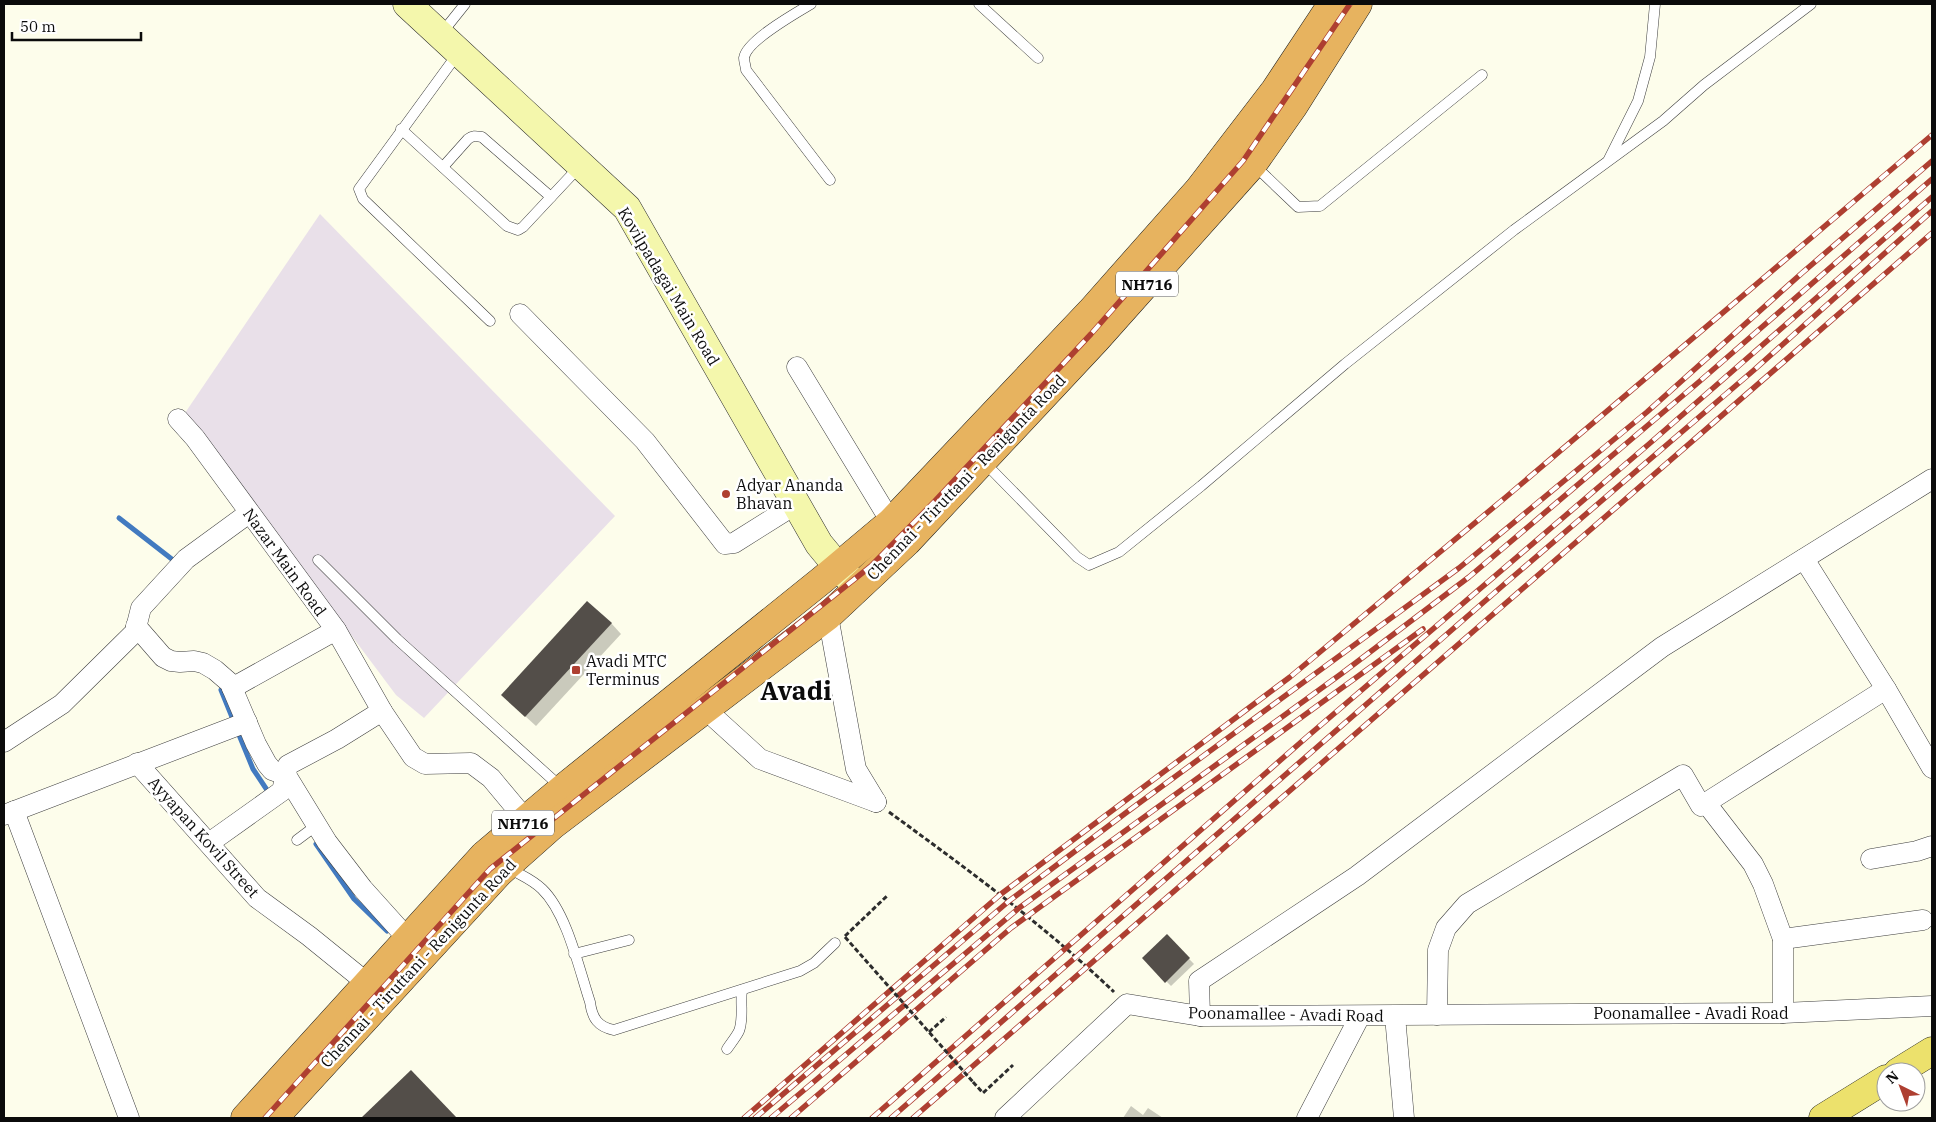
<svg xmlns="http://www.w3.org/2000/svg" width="1936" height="1122" font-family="'IBM Plex Serif',serif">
  <rect width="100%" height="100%" fill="#fdfdeb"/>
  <path fill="#e9e0e9" d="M320,214L615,516L424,718L396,695L185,413Z"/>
  <g fill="#0003">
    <path d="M611,623L621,634L536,726L513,705Z"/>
    <path d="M1167,936L1194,964L1171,986L1143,958Z"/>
    <path d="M411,1072L456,1118H362Z"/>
    <path d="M1131,1106L1143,1115L1148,1108L1163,1118H1123Z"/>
  </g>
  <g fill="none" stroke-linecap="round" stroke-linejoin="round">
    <g stroke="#427ac0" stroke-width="5">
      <path d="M119,518L173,560"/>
      <path d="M221,690L234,722"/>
      <path d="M237,730L253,769L267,790"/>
      <path d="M316,844L354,899L387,931"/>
    </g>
  </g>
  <g fill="#534e49">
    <path d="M587,601L612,623L525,717L501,695Z"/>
    <path d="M1167,934L1190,958L1165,983L1142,958Z"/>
    <path d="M411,1070L457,1118H361Z"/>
  </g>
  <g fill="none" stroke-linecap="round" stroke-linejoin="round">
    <defs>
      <g id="lane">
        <path d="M811,4C796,13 746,41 744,58C744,62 746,67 746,70L830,180"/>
        <path d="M979,4L1038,58"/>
        <path d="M441,34L465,4"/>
        <path d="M459,52L359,189L363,199L490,321"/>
        <path d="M401,129L507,226L518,230L523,227L580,166"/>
        <path d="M1609,159L1638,101L1650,57L1655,4"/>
        <path d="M1254,165L1298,207L1320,206L1482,75"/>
        <path d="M443,167L468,139C473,135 476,136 482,137L551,197"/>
        <path d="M983,461L1077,557L1089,565L1119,552L1201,486L1345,364L1514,230L1663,121L1704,85L1811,4"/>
        <path d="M318,560L397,639L562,788"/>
        <path d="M297,840L317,825"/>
        <path d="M509,868C520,875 532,879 542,889C567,913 579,969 590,1002C592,1018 598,1027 614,1030L800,971L814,963L835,943"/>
        <path d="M574,954L629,940"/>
        <path d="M727,1049C731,1043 736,1037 739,1031C744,1018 740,1003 742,990"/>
      </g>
      <g id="street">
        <path d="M520,314L645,441L725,544L734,543L796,504"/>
        <path d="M797,367L891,522"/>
        <path d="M178,419L195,438L336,630L382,711L337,739L288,765L282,791L209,843"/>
        <path d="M1804,559L1886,689L1932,768"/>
        <path d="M828,616L856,769L876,802"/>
        <path d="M136,626L163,657L171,661L180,662L194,661L203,663L215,670L230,683L256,744L267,764L272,770L286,775L327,842L363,889L408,939"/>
        <path d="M232,688L336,630"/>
        <path d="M705,709L760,759L876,802"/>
        <path d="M382,711L413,757L425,764L471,763L491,778L526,820"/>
        <path d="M4,742L62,704L135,632L141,608L186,559L249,513"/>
        <path d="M137,763L257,898L309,936L367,983"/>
        <path d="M1706,803L1753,864L1763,884L1783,939V1013"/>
        <path d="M14,811L129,1118"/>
        <path d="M4,815L247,722"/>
        <path d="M1871,859L1917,851L1932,846"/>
        <path d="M1783,939L1923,920"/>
        <path d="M1437,1015L1438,950L1446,928L1467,904L1683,775L1701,806L1886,689"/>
        <path d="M1200,1016L1199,981L1357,876L1662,647L1932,479"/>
        <path d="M1395,1016L1404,1118"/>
        <path d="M1005,1118L1127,1004L1200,1016L1783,1013L1932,1006"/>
        <path d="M1307,1118L1360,1016"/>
      </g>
      <path id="secondary" d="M407,4L627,208L819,544L838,567L855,584"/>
      <g id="primary">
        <path d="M1898,1072L1932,1051"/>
        <path d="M1823,1118L1886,1079"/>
      </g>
      <g id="highway">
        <path d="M245,1118L484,855L562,789L822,580L891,522L1091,311L1199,189L1275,90L1332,4"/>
        <path d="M274,1118L499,873L553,825L828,616L907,542L1096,340L1253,164L1293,107L1358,4"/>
      </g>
    </defs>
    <use href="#lane" stroke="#3e3e3e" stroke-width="11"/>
    <use href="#street" stroke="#3e3e3e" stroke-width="21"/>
    <use href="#secondary" stroke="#2d2d2d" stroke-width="29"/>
    <use href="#primary" stroke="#1c1c1c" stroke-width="29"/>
    <use href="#highway" stroke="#1c1c1c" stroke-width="29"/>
    <g stroke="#2d2d2d" stroke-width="3" stroke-dasharray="5 2.5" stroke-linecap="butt">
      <path d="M889,812C967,869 1044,925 1114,992"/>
      <path d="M845,936L888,895"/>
      <path d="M929,1032L946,1017"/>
      <path d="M973,1082L983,1093L1013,1065"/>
    </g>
    <use href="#lane" stroke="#fff" stroke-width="10"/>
    <use href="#street" stroke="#fff" stroke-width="20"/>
    <use href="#secondary" stroke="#f4f7ac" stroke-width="28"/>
    <use href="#primary" stroke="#ece16c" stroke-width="28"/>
    <use href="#highway" stroke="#e7b35f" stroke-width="28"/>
    <defs>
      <g id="rail">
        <path d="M265,1118L490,869L871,566L935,501L1091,334L1243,161L1350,4"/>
        <path d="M744,1118L1001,894L1290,677L1506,497L1932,135"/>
        <path d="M755,1118L1009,901L1127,812L1459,568L1647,412L1802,273L1932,161"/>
        <path d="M771,1118L1019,908L1341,674L1469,577L1700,381L1932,179"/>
        <path d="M791,1118L1011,928L1423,629"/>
        <path d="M872,1118L1308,736L1649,444L1932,197"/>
        <path d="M891,1118L1508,581L1754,370L1932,211"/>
        <path d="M913,1118L1932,233"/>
      </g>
    </defs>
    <use href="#rail" stroke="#ae3f31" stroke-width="5.5"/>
    <use href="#rail" stroke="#fff" stroke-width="4" stroke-dasharray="11" stroke-linecap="butt"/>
    <path stroke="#2d2d2d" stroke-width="3" stroke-dasharray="5 2.5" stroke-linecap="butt" d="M845,937L973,1082"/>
  </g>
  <g fill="#ae3f31" stroke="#fff" stroke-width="2">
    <circle cx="726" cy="494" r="5"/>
    <rect x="571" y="665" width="10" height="10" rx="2.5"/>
  </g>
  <g text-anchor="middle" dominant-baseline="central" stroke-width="5" stroke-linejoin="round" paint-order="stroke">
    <g fill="#fff" stroke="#545454" stroke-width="1">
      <rect x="1116" y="271.5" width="62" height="25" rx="4"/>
      <rect x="492" y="810.5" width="62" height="25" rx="4"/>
    </g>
    <g font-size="15" font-weight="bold" fill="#0b0b0b">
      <text x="1147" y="284">NH716</text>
      <text x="523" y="823">NH716</text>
    </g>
    <g font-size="16" fill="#0b0b0b" stroke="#fff">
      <text transform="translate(669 286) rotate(59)">Kovilpadagai Main Road</text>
      <text transform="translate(966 477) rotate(-46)">Chennai - Tiruttani - Renigunta Road</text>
      <text transform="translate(285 562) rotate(54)">Nazar Main Road</text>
      <text transform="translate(204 837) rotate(48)">Ayyapan Kovil Street</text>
      <text transform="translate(418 963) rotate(-47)">Chennai - Tiruttani - Renigunta Road</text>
      <text x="1691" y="1013">Poonamallee - Avadi Road</text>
      <text transform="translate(1286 1014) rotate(1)">Poonamallee - Avadi Road</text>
    </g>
    <g font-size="16" fill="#0b0b0b" stroke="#fff" text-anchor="start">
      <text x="736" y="485">Adyar Ananda<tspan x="736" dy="18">Bhavan</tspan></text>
      <text x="586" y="661">Avadi MTC<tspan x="586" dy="18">Terminus</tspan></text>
    </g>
    <g font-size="26" font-weight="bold" fill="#0b0b0b" stroke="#fff">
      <text x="796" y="690">Avadi</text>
    </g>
  </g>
  <rect width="1936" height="1122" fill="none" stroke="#0b0b0b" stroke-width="10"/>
  <g transform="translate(1901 1087) rotate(318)"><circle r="24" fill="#ffffff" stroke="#9d9d9d"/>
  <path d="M0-4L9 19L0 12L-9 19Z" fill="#ae3f31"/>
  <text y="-8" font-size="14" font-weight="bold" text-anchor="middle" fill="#0b0b0b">N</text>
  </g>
  <path d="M12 32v8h129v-8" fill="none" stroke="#0b0b0b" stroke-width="2.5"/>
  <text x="20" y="32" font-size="15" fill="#0b0b0b" stroke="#ffffff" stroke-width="4" paint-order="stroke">50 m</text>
</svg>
